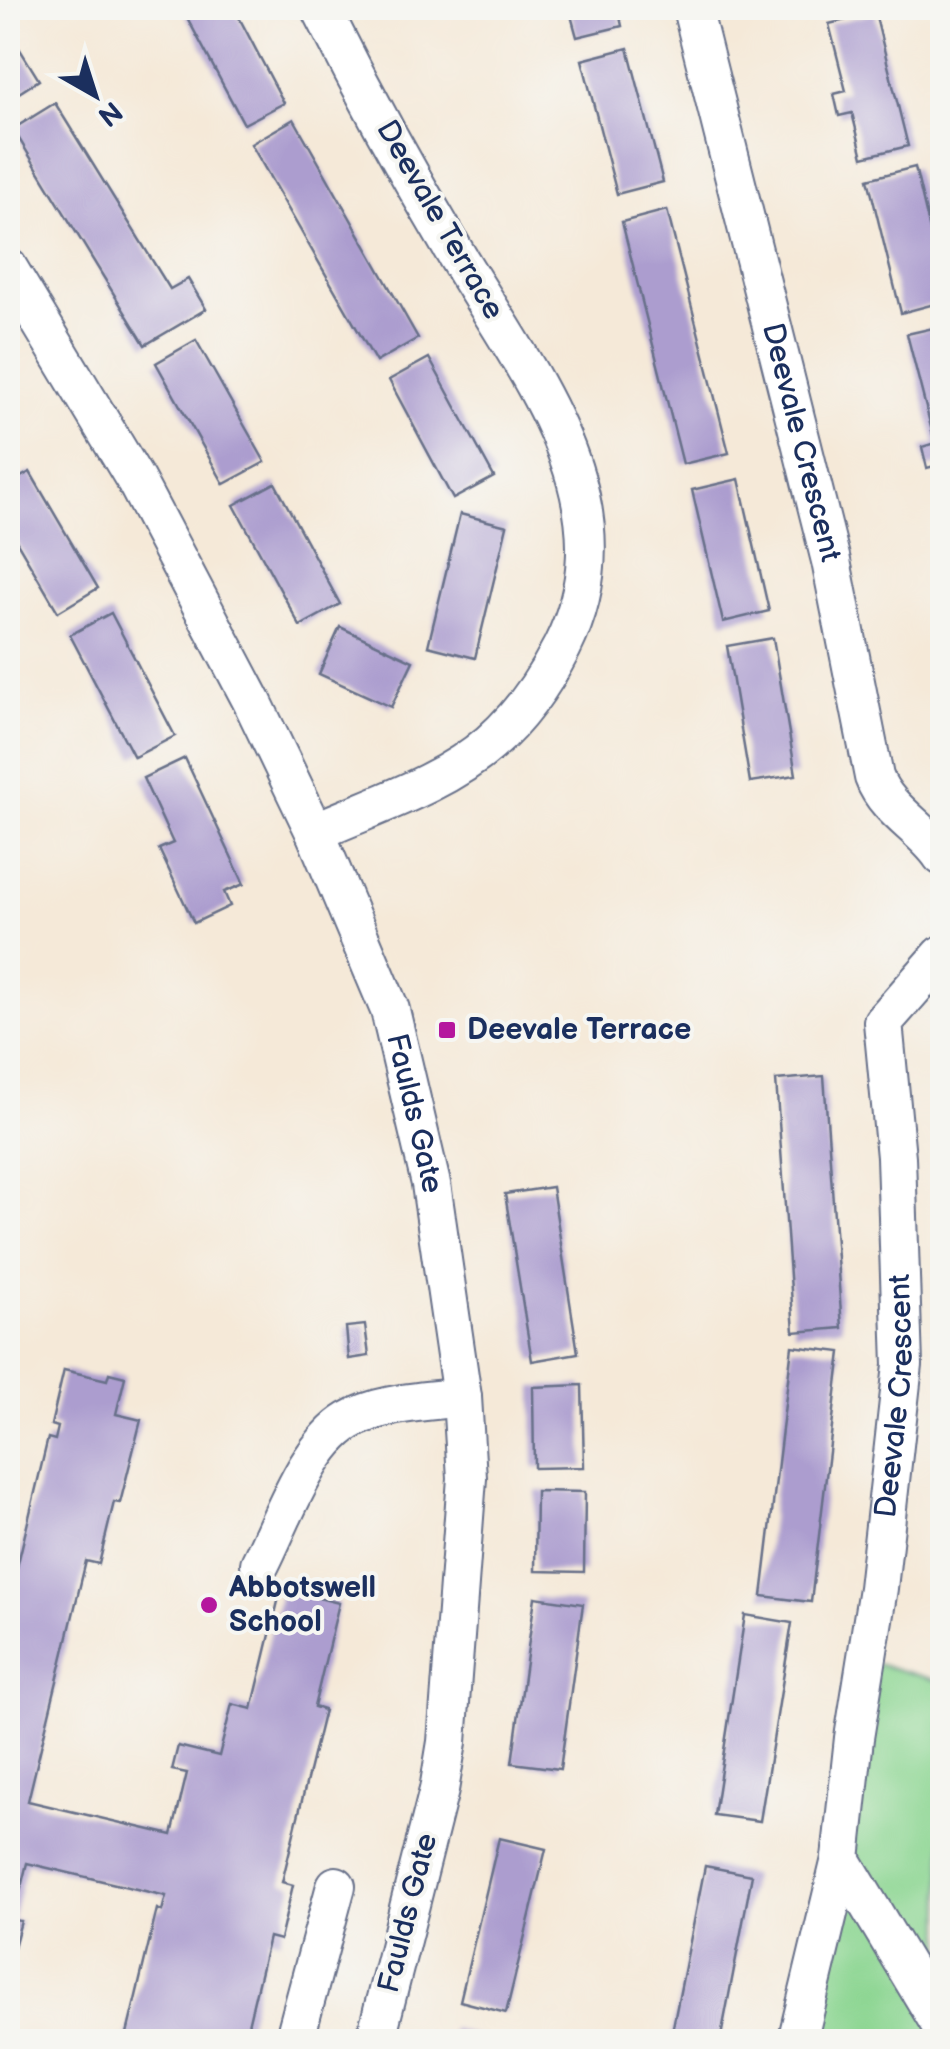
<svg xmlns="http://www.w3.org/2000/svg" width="950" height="2049" font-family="'Balsamiq Sans',sans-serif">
  <rect width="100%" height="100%" fill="#f6f6f2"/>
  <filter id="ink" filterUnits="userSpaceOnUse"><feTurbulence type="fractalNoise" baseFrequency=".01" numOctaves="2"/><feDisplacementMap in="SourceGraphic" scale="20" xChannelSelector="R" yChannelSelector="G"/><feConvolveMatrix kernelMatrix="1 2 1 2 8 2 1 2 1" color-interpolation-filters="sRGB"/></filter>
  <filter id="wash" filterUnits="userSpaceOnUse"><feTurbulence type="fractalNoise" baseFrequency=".0048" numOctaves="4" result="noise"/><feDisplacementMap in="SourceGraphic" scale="40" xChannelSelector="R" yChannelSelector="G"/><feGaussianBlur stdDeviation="2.25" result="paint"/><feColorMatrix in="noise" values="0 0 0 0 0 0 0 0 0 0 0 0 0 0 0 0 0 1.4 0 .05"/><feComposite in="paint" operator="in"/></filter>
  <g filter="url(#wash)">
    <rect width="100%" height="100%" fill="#f5e9d8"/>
    <path fill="#8bd591" stroke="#538278" stroke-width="2.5" d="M867,1661L942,1682V2041L797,2042Z"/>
    <g id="blocks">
      <g fill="#ac9dcf">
        <path d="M182,8H234L284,103L244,124Z"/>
        <path d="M569,8H618L622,26L577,37Z"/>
        <path d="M875,13L908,146L863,157L852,113L839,116L834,94L846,91L829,24Z"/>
        <path d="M8,30L39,80L8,100Z"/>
        <path d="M628,48L663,182L617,194L582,60Z"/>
        <path d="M55,103L170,289L188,279L206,309L145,345L13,129Z"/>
        <path d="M294,119L418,338L376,362L251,144Z"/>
        <path d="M915,167L942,281V302L901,313L868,179Z"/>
        <path d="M667,210L729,453L683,464L622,222Z"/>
        <path d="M942,326V464L927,468L922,447L935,443L907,334Z"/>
        <path d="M196,340L265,462L224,484L156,363Z"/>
        <path d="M429,358L494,477L453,499L389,380Z"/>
        <path d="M30,472L98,588L58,612L8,527V484Z"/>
        <path d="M739,479L769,611L723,622L692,490Z"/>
        <path d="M275,483L340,604L300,626L234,505Z"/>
        <path d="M460,514L507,526L475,658L428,646Z"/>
        <path d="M111,613L175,736L134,757L70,635Z"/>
        <path d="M340,627L413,661L391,707L319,674Z"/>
        <path d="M773,638L796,775L750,782L727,646Z"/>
        <path d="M185,758L244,884L224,892L230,906L194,923L159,849L173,843L143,778Z"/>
        <path d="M824,1076L842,1328L794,1332L776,1080Z"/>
        <path d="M552,1187L578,1353L532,1361L505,1194Z"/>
        <path d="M365,1325L369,1356L349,1359L346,1327Z"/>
        <path d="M792,1346L841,1352L811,1602L762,1596Z"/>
        <path d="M64,1370L107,1380L109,1373L125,1377L116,1414L141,1420L120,1503L114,1502L99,1564L86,1561L28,1801L172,1835L187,1773L172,1770L178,1746L219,1756L232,1704L252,1709L281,1589L339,1603L314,1707L324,1710L282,1882L293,1885L280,1940L269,1937L244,2042L222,2038L221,2042H125L157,1909L162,1911L166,1896L27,1863L13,1920L21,1921L8,1970V1605L48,1438L55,1440L58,1427L51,1425Z"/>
        <path d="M582,1385L584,1467L534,1468L533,1387Z"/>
        <path d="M536,1491L585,1492L584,1572L535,1571Z"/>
        <path d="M535,1597L583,1604L560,1769L512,1763Z"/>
        <path d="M745,1615L792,1623L760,1821L714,1815Z"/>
        <path d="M499,1838L546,1849L506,2013L460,2001Z"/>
        <path d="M705,1866L752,1875L720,2042H670Z"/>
        <path d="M453,2028L489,2041V2042H447Z"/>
      </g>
    </g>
  </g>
  <g filter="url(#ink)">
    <use href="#blocks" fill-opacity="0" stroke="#677089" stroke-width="2.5"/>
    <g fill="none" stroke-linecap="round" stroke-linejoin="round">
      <defs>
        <g id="minor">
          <path id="s1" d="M692,8L831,561L874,777C886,810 923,828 942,856"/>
          <path id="s2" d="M8,268L136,481L252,701L315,832L390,1010L431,1184L462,1397L467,1478L447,1742L439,1790L375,2042"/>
          <path d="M315,832C373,806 442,785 490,743C520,717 544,682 562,647C636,500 522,368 451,246C405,169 361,88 321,8"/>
          <path d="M260,1564C282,1521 307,1446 349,1421C381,1402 426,1402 462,1397"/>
          <path d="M841,1859L942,2027"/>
          <path d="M294,2042L336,1886"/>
          <path id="s3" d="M797,2042L841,1859L854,1738L878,1588L903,1365L896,1157L883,1022L942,955"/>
        </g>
      </defs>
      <use href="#minor" stroke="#677089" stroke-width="42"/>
      <use href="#minor" stroke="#fff" stroke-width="38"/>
    </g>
  </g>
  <g fill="#b5179e" stroke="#f6f6f2" stroke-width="4">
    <rect x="437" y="1020" width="20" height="20" rx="5"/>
    <circle cx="209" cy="1605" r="10"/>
  </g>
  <g text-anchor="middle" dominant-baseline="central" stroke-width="8" stroke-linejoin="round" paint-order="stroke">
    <g font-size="30" fill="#1b2f5e" stroke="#f6f6f2">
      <text transform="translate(440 220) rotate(60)">Deevale Terrace</text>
      <text stroke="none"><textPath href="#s1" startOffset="448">Deevale Crescent</textPath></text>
      <text stroke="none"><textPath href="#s2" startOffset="942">Faulds Gate</textPath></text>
      <text stroke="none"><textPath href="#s3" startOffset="655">Deevale Crescent</textPath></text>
      <text transform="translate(408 1913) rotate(-76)">Faulds Gate</text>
    </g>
    <g font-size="30" font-weight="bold" fill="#1b2f5e" stroke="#f6f6f2" text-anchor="start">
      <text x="467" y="1030">Deevale Terrace</text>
      <text x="229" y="1588">Abbotswell<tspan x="229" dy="34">School</tspan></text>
    </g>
  </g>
  <rect width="950" height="2049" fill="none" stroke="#f6f6f2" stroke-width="40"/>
  <g transform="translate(95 95) rotate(141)" stroke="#f6f6f2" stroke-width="8" paint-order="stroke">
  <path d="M0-8L18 38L0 25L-18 38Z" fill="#1b2f5e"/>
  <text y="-15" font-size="28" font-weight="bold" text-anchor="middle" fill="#1b2f5e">N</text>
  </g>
</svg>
